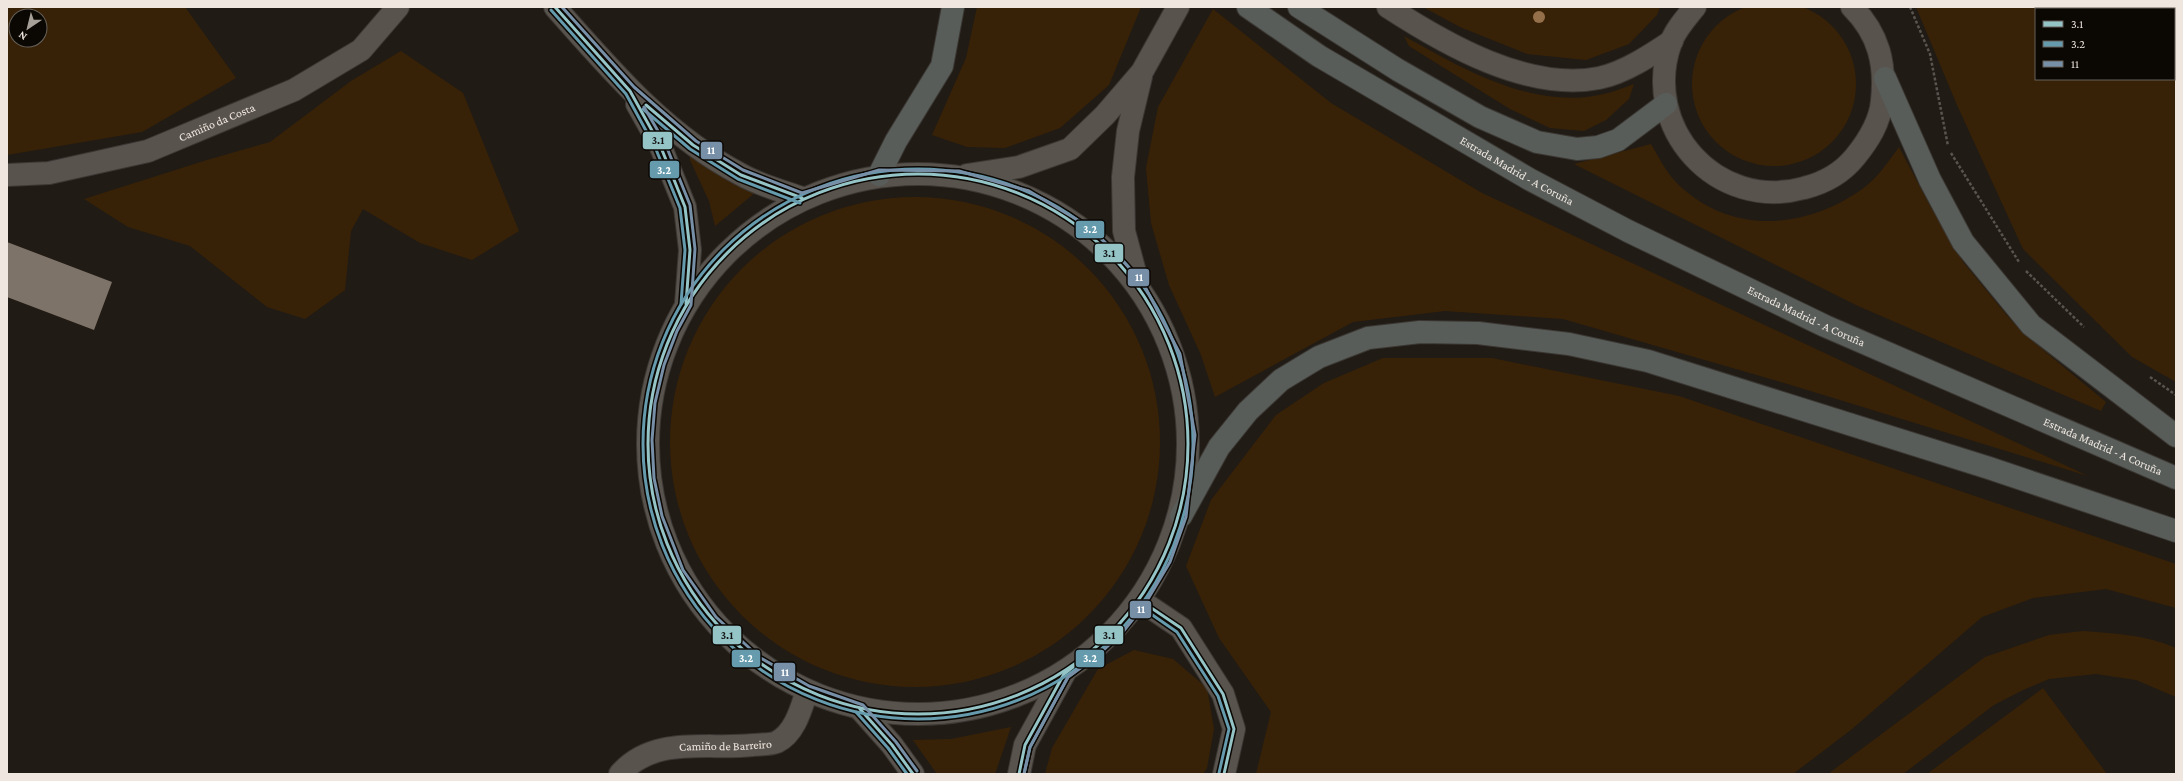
<svg xmlns="http://www.w3.org/2000/svg" width="2183" height="781" font-family="'Crimson Pro',serif">
  <rect width="100%" height="100%" fill="#211b15"/>
  <g fill="#382207" fill-rule="evenodd">
    <circle cx="1774" cy="84" r="82"/>
    <path d="M7,7H185L236,78L142,132L7,155ZM16,16H40V40H16Z"/>
    <path d="M977,7H1141L1109,85L1060,128L1005,148L967,147L932,135L966,58Z"/>
    <path d="M1423,7H1660L1657,15L1629,44L1586,60L1527,54L1460,27Z"/>
    <path d="M1916,7H2176V382L2132,357L2023,249L1957,105ZM2036,9H2174V79H2036Z"/>
    <path d="M1213,9L1331,103L1482,193L2088,476L1791,385L1563,319L1445,311L1353,322L1215,397L1201,355L1169,285L1151,223L1146,168L1158,107Z"/>
    <path d="M1404,36C1461,68 1531,109 1599,95C1611,93 1623,88 1634,84L1629,99L1606,120L1584,131L1550,128L1510,109L1409,46Z"/>
    <path d="M401,51L463,93L519,231L472,260L420,243L363,209L351,231L345,290L305,319L267,307L190,246L128,227L84,199L207,160L270,142L351,81Z"/>
    <path d="M1651,144C1658,156 1665,170 1674,180C1726,235 1802,231 1861,190C1877,179 1888,162 1899,147L1929,204L1963,262L2010,319L2030,339L2106,402L2101,411L1858,306L1574,164Z"/>
    <path d="M690,152L757,191L715,226L709,201L690,160Z"/>
    <circle cx="915" cy="442" r="245"/>
    <path d="M1383,358H1492L1679,396L2176,564V608L2106,589L2033,598L1982,617L1852,729L1793,774H1256L1271,712L1219,638L1186,566L1211,500L1276,415L1324,383Z"/>
    <path d="M2083,631C2118,634 2142,634 2176,648V697L2136,680L2096,674L2049,679L2023,690L1994,705L1903,774H1828L1985,657L2049,635Z"/>
    <path d="M1134,650L1173,659L1207,688L1214,729L1207,768L1203,774H1045L1052,748L1098,669Z"/>
    <path d="M2043,688L2107,774H1927Z"/>
    <path d="M1011,727L995,774H937L913,740L951,739Z"/>
  </g>
  <path fill="#7e7368" d="M7,242L112,282L94,330L7,297Z"/>
  <g fill="none" stroke-linecap="round" stroke-linejoin="round">
    <defs>
      <g id="minor">
        <path d="M555,7C610,69 665,135 740,174C759,185 782,191 802,198"/>
        <path d="M1388,7C1445,44 1528,92 1599,78C1624,73 1651,55 1672,41"/>
        <path d="M637,104L660,145L685,207L690,250L686,304"/>
        <path id="s1" d="M7,175L49,173L148,151L294,90L361,50L398,7"/>
        <path d="M1141,601L1181,628L1223,694L1234,729L1224,774"/>
        <path id="s2" d="M620,774C654,735 708,750 753,745C759,744 771,745 777,742C795,733 801,709 807,691"/>
      </g>
      <g id="tertiary">
        <path d="M1695,7C1686,18 1676,29 1671,42C1640,128 1717,212 1804,188C1824,183 1842,173 1855,157C1868,141 1880,123 1882,101C1886,64 1879,34 1852,7"/>
        <circle cx="918" cy="444" r="270"/>
        <path d="M967,175L1019,167L1070,149L1105,115L1142,72L1178,7"/>
        <path d="M1138,283L1124,231L1123,177L1128,131L1141,77"/>
        <path d="M860,709L892,745L913,774"/>
        <path d="M1019,774L1025,745L1064,674"/>
      </g>
      <g id="trunk">
        <path id="s3" d="M1248,7L1319,56L1529,179L1628,231L1825,326L2176,478"/>
        <path d="M1299,7L1398,70L1480,117L1537,142L1577,149L1598,147L1618,140L1666,104"/>
        <path d="M1885,78L1930,180L1963,242L2031,325L2176,436"/>
        <path d="M879,175L896,141L942,66L953,7"/>
        <path d="M1181,516L1219,447L1248,411L1281,380L1319,357L1368,338L1420,332L1478,333L1569,344L1648,361L1989,468L2176,531"/>
      </g>
    </defs>
    <use href="#minor" stroke="#3b3732" stroke-width="24"/>
    <use href="#tertiary" stroke="#3b3732" stroke-width="24"/>
    <use href="#trunk" stroke="#3b3732" stroke-width="24"/>
    <g stroke="#59544f" stroke-width="2.5" stroke-dasharray="3 2" stroke-linecap="butt">
      <path d="M1910,7L1930,54L1948,146"/>
      <path d="M1951,153L2019,262"/>
      <path d="M2026,271L2084,327"/>
      <path d="M2150,377L2176,395"/>
    </g>
    <use href="#minor" stroke="#59534e" stroke-width="22"/>
    <use href="#tertiary" stroke="#59534e" stroke-width="22"/>
    <use href="#trunk" stroke="#585d5a" stroke-width="22"/>
    <defs>
      <g id="bus-1">
        <path d="M555,7L630,91L660,145L685,207L690,250L686,304"/>
        <path d="M646,105L693,145L741,175L802,198"/>
        <circle cx="918" cy="444" r="270"/>
        <path d="M1141,601L1181,628L1223,694L1234,729L1224,774"/>
        <path d="M860,709L892,745L913,774"/>
        <path d="M1019,774L1025,745L1064,674L1073,667"/>
      </g>
      <g id="bus-2">
        <path d="M551,10L626,94L655,147L680,208L685,250L681,304"/>
        <path d="M643,109L690,149L738,179L800,203"/>
        <circle cx="918" cy="444" r="275"/>
        <path d="M1138,605L1177,632L1218,696L1229,729L1219,773"/>
        <path d="M856,712L888,748L907,774"/>
        <path d="M1024,774L1030,747L1068,677L1076,671"/>
      </g>
      <g id="bus-3">
        <path d="M562,7L634,87L696,141L743,170L802,193L879,170L959,171L1029,191L1091,228L1142,281L1180,354L1195,435L1186,517L1170,562L1145,604L1122,633L1096,657L1068,677L1030,747L1024,774"/>
        <path d="M644,107L665,143L690,205L695,249L691,305L677,331L664,365L655,403L652,440L654,478L662,516L683,570L716,617L759,657L809,686L863,705L896,742L917,771"/>
      </g>
    </defs>
    <use href="#bus-1" stroke="#0b0703" stroke-width="6"/>
    <use href="#bus-2" stroke="#0b0703" stroke-width="6"/>
    <use href="#bus-3" stroke="#0b0703" stroke-width="6"/>
    <use href="#bus-1" stroke="#95c4c7" stroke-width="3"/>
    <use href="#bus-2" stroke="#659bad" stroke-width="3"/>
    <use href="#bus-3" stroke="#7790a8" stroke-width="3"/>
  </g>
  <circle fill="#946f4a" cx="1539" cy="17" r="6"/>
  <g text-anchor="middle" dominant-baseline="central" stroke-width="4" stroke-linejoin="round" paint-order="stroke">
    <g font-size="12" fill="#efe7df" stroke="#0b0703">
      <text stroke="none"><textPath href="#s1" startOffset="218">Camiño da Costa</textPath></text>
      <text stroke="none"><textPath href="#s3" startOffset="315">Estrada Madrid - A Coruña</textPath></text>
      <text stroke="none"><textPath href="#s3" startOffset="639">Estrada Madrid - A Coruña</textPath></text>
      <text stroke="none"><textPath href="#s3" startOffset="963">Estrada Madrid - A Coruña</textPath></text>
      <text stroke="none"><textPath href="#s2" startOffset="113">Camiño de Barreiro</textPath></text>
    </g>
  </g>
  <g stroke="#0b0703" stroke-width="1.5">
    <rect x="642" y="131" width="31" height="19" rx="4" fill="#95c4c7"/>
    <rect x="700" y="141" width="23" height="19" rx="4" fill="#7790a8"/>
    <rect x="649" y="160" width="31" height="19" rx="4" fill="#659bad"/>
    <rect x="1075" y="220" width="30" height="19" rx="4" fill="#659bad"/>
    <rect x="1094" y="243" width="30" height="20" rx="4" fill="#95c4c7"/>
    <rect x="1127" y="268" width="23" height="19" rx="4" fill="#7790a8"/>
    <rect x="1129" y="600" width="23" height="19" rx="4" fill="#7790a8"/>
    <rect x="1094" y="625" width="30" height="20" rx="4" fill="#95c4c7"/>
    <rect x="712" y="625" width="30" height="20" rx="4" fill="#95c4c7"/>
    <rect x="731" y="649" width="30" height="19" rx="4" fill="#659bad"/>
    <rect x="1075" y="649" width="30" height="19" rx="4" fill="#659bad"/>
    <rect x="773" y="662" width="23" height="20" rx="4" fill="#7790a8"/>
  </g>
  <g font-size="11" text-anchor="middle" font-weight="bold" fill="#fff">
    <text x="711" y="154">11</text>
    <text x="664" y="174">3.2</text>
    <text x="1090" y="233">3.2</text>
    <text x="1139" y="281">11</text>
    <text x="1141" y="613">11</text>
    <text x="746" y="662">3.2</text>
    <text x="1090" y="662">3.2</text>
    <text x="785" y="676">11</text>
  </g>
  <g font-size="11" text-anchor="middle" font-weight="bold" fill="#111">
    <text x="658" y="144">3.1</text>
    <text x="1109" y="257">3.1</text>
    <text x="1109" y="639">3.1</text>
    <text x="727" y="639">3.1</text>
  </g>
  <rect width="2183" height="781" fill="none" stroke="#efe7df" stroke-width="16"/>
  <rect x="2035" y="8" width="140" height="72" fill="#0b0703" stroke="#66615b"/>
  <rect x="2043" y="21" width="20" height="6" fill="#95c4c7" stroke="#66615b"/>
  <text x="2071" y="28" font-size="12" fill="#efe7df">3.1</text>
  <rect x="2043" y="41" width="20" height="6" fill="#659bad" stroke="#66615b"/>
  <text x="2071" y="48" font-size="12" fill="#efe7df">3.2</text>
  <rect x="2043" y="61" width="20" height="6" fill="#7790a8" stroke="#66615b"/>
  <text x="2071" y="68" font-size="12" fill="#efe7df">11</text>
  <g transform="translate(28 28) rotate(215)"><circle r="19" fill="#0b0703" stroke="#66615b"/>
  <path d="M0-3L7 15L0 10L-7 15Z" fill="#a7a098"/>
  <text y="-6" font-size="11" font-weight="bold" text-anchor="middle" fill="#efe7df">N</text>
  </g>
</svg>
